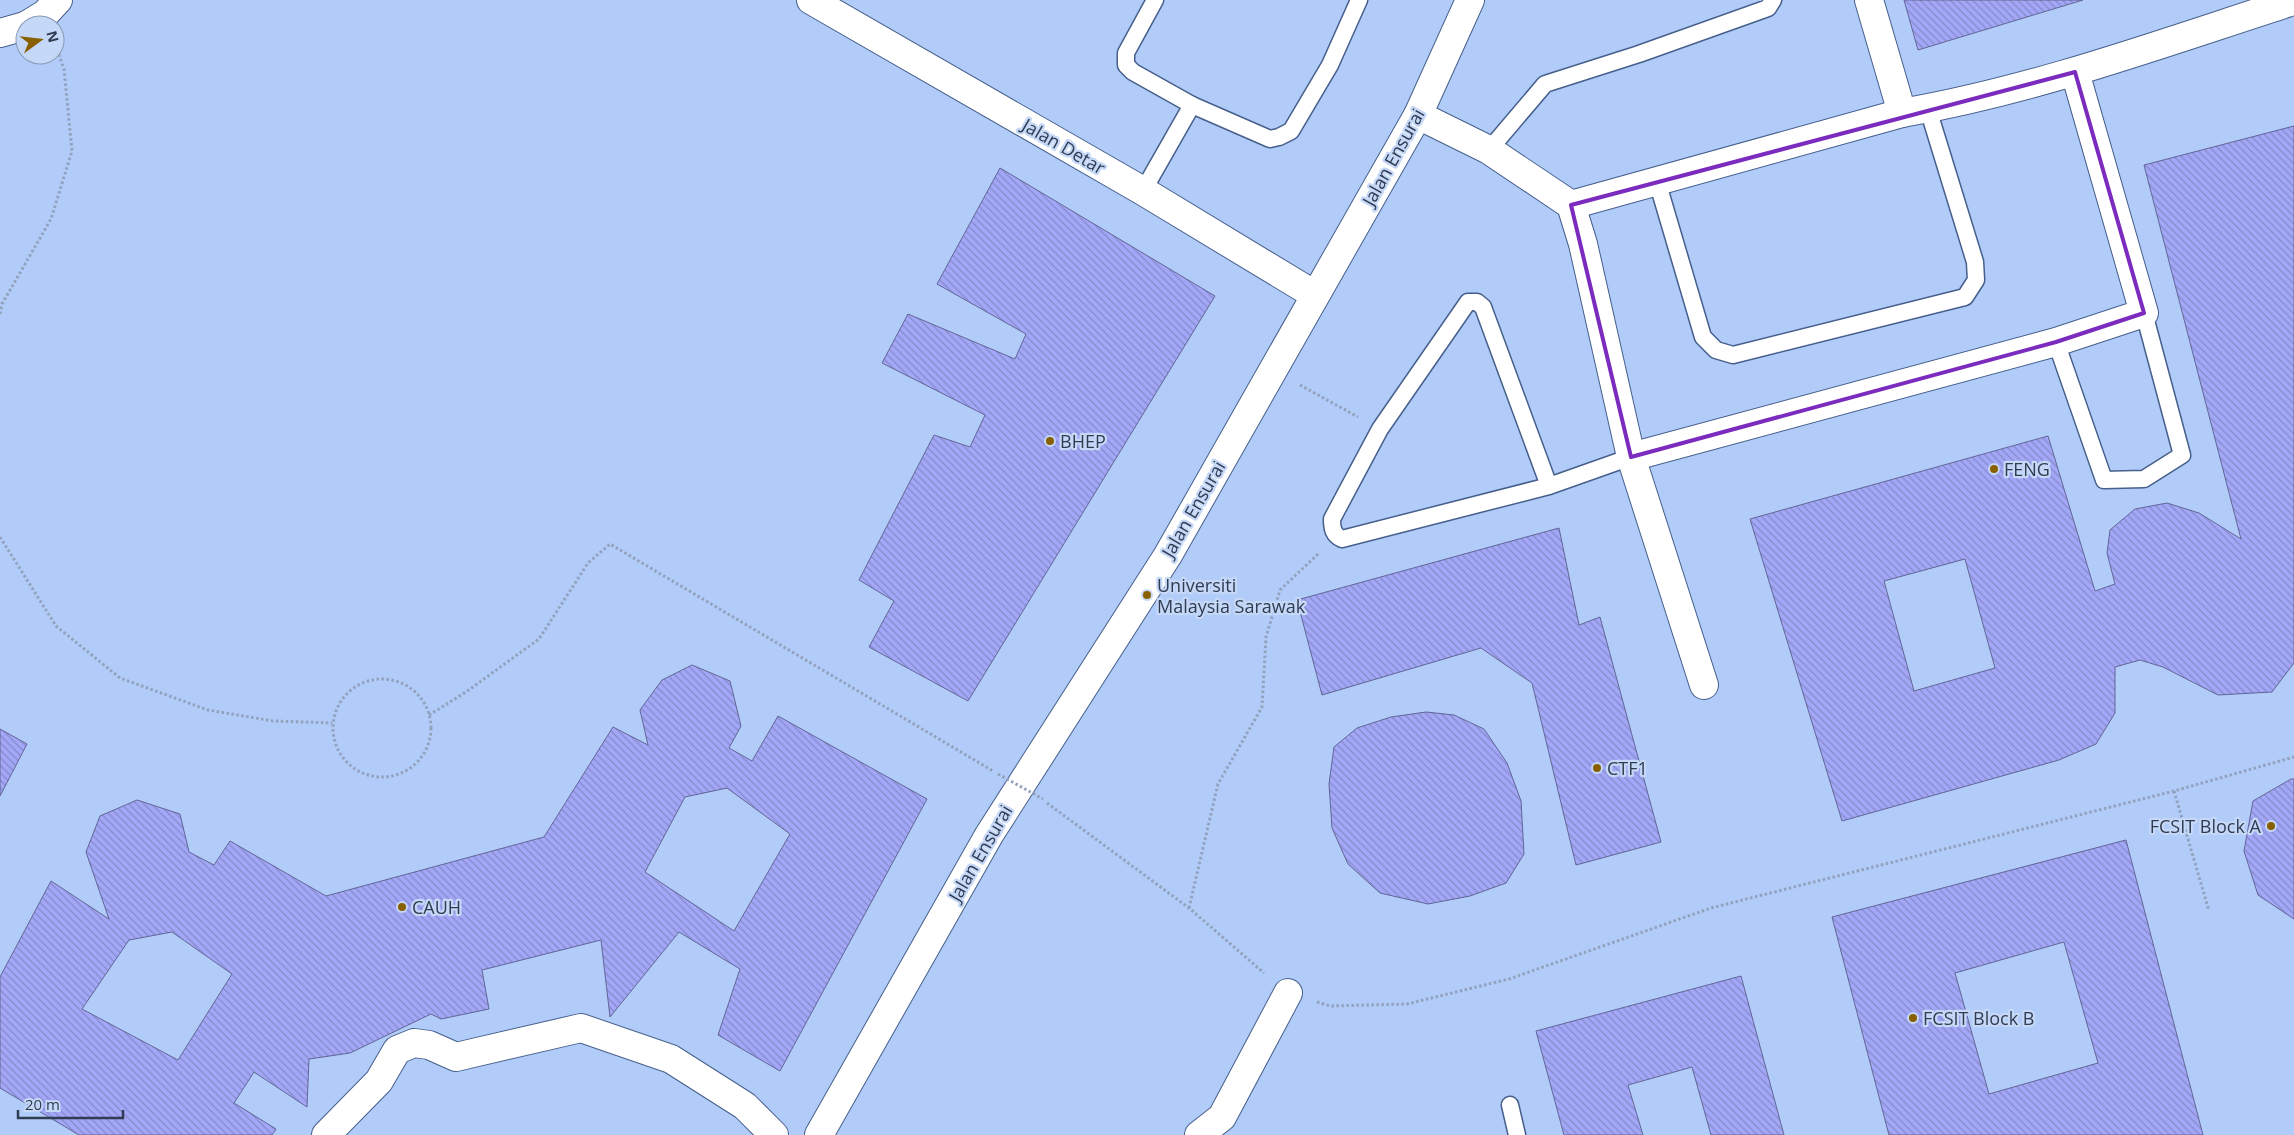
<svg xmlns="http://www.w3.org/2000/svg" width="2294" height="1135" font-family="'Open Sans',sans-serif">
  <defs>
    <pattern id="building-back-hatch" width="6" height="6" patternUnits="userSpaceOnUse" patternTransform="scale(1.25)"><rect width="6" height="6" fill="#a3a7f7"/><path d="M-1 5l2 2M0 0l6 6M5-1l2 2" fill="none" stroke="#8589ca"/></pattern>
  </defs>
  <rect width="100%" height="100%" fill="#c6d8f7"/>
  <path fill="#b1ccf9" fill-rule="evenodd" d="M0,0H2294V1135H0ZM25,25H55V55H25Z"/>
  <g fill="url(#building-back-hatch)" stroke="#626596" fill-rule="evenodd">
    <path d="M1904,0H2083L1918,50Z"/>
    <path d="M2294,126V663L2272,692L2218,695L2163,667L2140,660L2115,667V713L2096,744L2059,760L1842,821L1750,519L2048,436L2095,591L2115,584L2107,553L2110,530L2135,509L2167,503L2199,513L2241,539L2144,165ZM1965,559L1995,668L1914,691L1884,581Z"/>
    <path d="M1000,168L1215,296L968,701L869,647L894,601L859,580L934,435L970,447L985,415L882,363L908,314L1015,359L1026,334L937,284Z"/>
    <path d="M1559,528L1579,625L1600,617L1661,842L1576,865L1532,683L1481,648L1322,695L1297,600Z"/>
    <path d="M692,665L730,681L741,726L729,748L752,761L778,716L927,799L780,1071L718,1035L740,969L679,932L610,1017L601,940L482,970L489,1009L441,1019L431,1014L350,1053L309,1059L307,1107L254,1072L234,1103L276,1129L272,1135H79L0,1088V977L51,881L109,919L86,852L100,816L137,800L180,814L189,852L214,865L230,841L326,896L544,837L613,727L648,745L640,710L662,680ZM727,788L790,834L734,931L645,872L685,797ZM172,932L232,974L178,1060L82,1009L129,940Z"/>
    <path d="M1426,712L1454,715L1484,729L1507,763L1521,801L1524,854L1506,883L1470,896L1428,904L1380,893L1348,864L1332,828L1329,784L1334,747L1357,728L1391,717Z"/>
    <path d="M0,729L27,744L0,796Z"/>
    <path d="M2291,779H2294V919L2258,895L2244,851L2253,801Z"/>
    <path d="M2126,840L2203,1135H1889L1832,917ZM2064,942L2098,1063L1989,1094L1955,973Z"/>
    <path d="M1741,976L1784,1135H1711L1692,1067L1628,1085L1643,1135H1564L1536,1031Z"/>
  </g>
  <g fill="none" stroke-linecap="round" stroke-linejoin="round">
    <defs>
      <g id="service">
        <path d="M1155,0L1126,53V65L1133,72L1192,105L1270,139L1279,137L1291,131L1330,65L1359,0"/>
        <path d="M1489,150L1545,84L1639,54L1768,8L1773,0"/>
        <path d="M1657,181L1703,337L1716,350L1733,355L1965,297L1976,280L1975,262L1928,109"/>
        <path d="M1143,191L1192,105"/>
        <path d="M2056,342L2104,480L2144,479L2182,455L2144,313"/>
        <path d="M1549,486L1483,307L1477,302H1468L1380,429L1332,519C1332,528 1333,535 1342,539L1549,486L1631,457"/>
        <path d="M1510,1105L1517,1135"/>
      </g>
      <g id="minor">
        <path d="M811,0L1143,191L1315,295"/>
        <path d="M1869,0L1902,113"/>
        <path d="M27,25L45,14L58,0"/>
        <path d="M0,33L25,26"/>
        <path d="M1418,115L1489,150L1571,205L1902,113C2034,90 2160,44 2287,3"/>
        <path d="M1571,205L1583,244L1631,457L1704,685"/>
        <path d="M1631,457L2056,342L2144,313L2075,72"/>
        <path d="M326,1135L379,1081L397,1050L414,1043L429,1045L456,1057L581,1028L671,1059L745,1106L774,1135"/>
        <path d="M819,1135L989,835L1168,555L1418,115L1470,0"/>
        <path d="M1199,1135L1222,1117L1288,993"/>
      </g>
    </defs>
    <use href="#service" stroke="#465f8b" stroke-width="19"/>
    <use href="#minor" stroke="#465f8b" stroke-width="30"/>
    <g stroke="#92a2bd" stroke-width="3" stroke-dasharray="2.5 2.5" stroke-linecap="butt">
      <path d="M0,314L2,304L51,219L72,151L64,69L55,44"/>
      <path d="M1300,385L1358,417"/>
      <path d="M0,537L56,626L120,678L208,710L273,721L332,723"/>
      <circle cx="382" cy="728" r="49"/>
      <path d="M429,715L466,692L539,639L588,563L610,544L993,771"/>
      <path d="M2174,791L2209,911"/>
      <path d="M1047,803L1189,908L1264,973"/>
      <path d="M1189,908L1218,784L1262,707L1266,637L1280,590L1318,554"/>
      <path d="M1317,1002L1330,1006L1407,1004L1509,979L1711,908L2174,791L2294,757"/>
    </g>
    <use href="#service" stroke="#fff" stroke-width="16"/>
    <use href="#minor" stroke="#fff" stroke-width="28"/>
    <path stroke="#92a2bd" stroke-width="3" stroke-dasharray="2.5 2.5" stroke-linecap="butt" d="M998,774L1043,799"/>
  </g>
  <path fill="none" stroke="#7b2cbf" stroke-width="4" stroke-linejoin="round" d="M2075,72L2144,313L2056,342L1631,457L1571,205Z"/>
  <g fill="#886000" stroke="#c6d8f7" stroke-width="2">
    <circle cx="1050" cy="441" r="5"/>
    <circle cx="1994" cy="469" r="5"/>
    <circle cx="1147" cy="595" r="5"/>
    <circle cx="1597" cy="768" r="5"/>
    <circle cx="2271" cy="826" r="5"/>
    <circle cx="402" cy="907" r="5"/>
    <circle cx="1913" cy="1018" r="5"/>
  </g>
  <g text-anchor="middle" dominant-baseline="central" stroke-width="4.5" stroke-linejoin="round" paint-order="stroke">
    <g font-size="18" fill="#303c51" stroke="#c6d8f7">
      <text transform="translate(1064 146) rotate(30)">Jalan Detar</text>
      <text transform="translate(1393 157) rotate(-61)">Jalan Ensurai</text>
      <text transform="translate(1193 509) rotate(-60)">Jalan Ensurai</text>
      <text transform="translate(980 853) rotate(-60)">Jalan Ensurai</text>
    </g>
    <g font-size="18" fill="#303c51" stroke="#c6d8f7" text-anchor="start">
      <text x="1060" y="441">BHEP</text>
      <text x="2004" y="469">FENG</text>
      <text x="1157" y="585">Universiti<tspan x="1157" dy="21">Malaysia Sarawak</tspan></text>
      <text x="1607" y="768">CTF1</text>
      <text x="2261" y="826" text-anchor="end">FCSIT Block A</text>
      <text x="412" y="907">CAUH</text>
      <text x="1923" y="1018">FCSIT Block B</text>
    </g>
  </g>
  <g transform="translate(40 40) rotate(75)"><circle r="24" fill="#c6d8f7" stroke="#8a9ab5"/>
  <path d="M0-4L9 19L0 12L-9 19Z" fill="#886000"/>
  <text y="-8" font-size="14" font-weight="bold" text-anchor="middle" fill="#303c51">N</text>
  </g>
  <path d="M18 1110v8h105v-8" fill="none" stroke="#303c51" stroke-width="2.5"/>
  <text x="25" y="1110" font-size="15" fill="#303c51" stroke="#c6d8f7" stroke-width="4" paint-order="stroke">20 m</text>
</svg>
